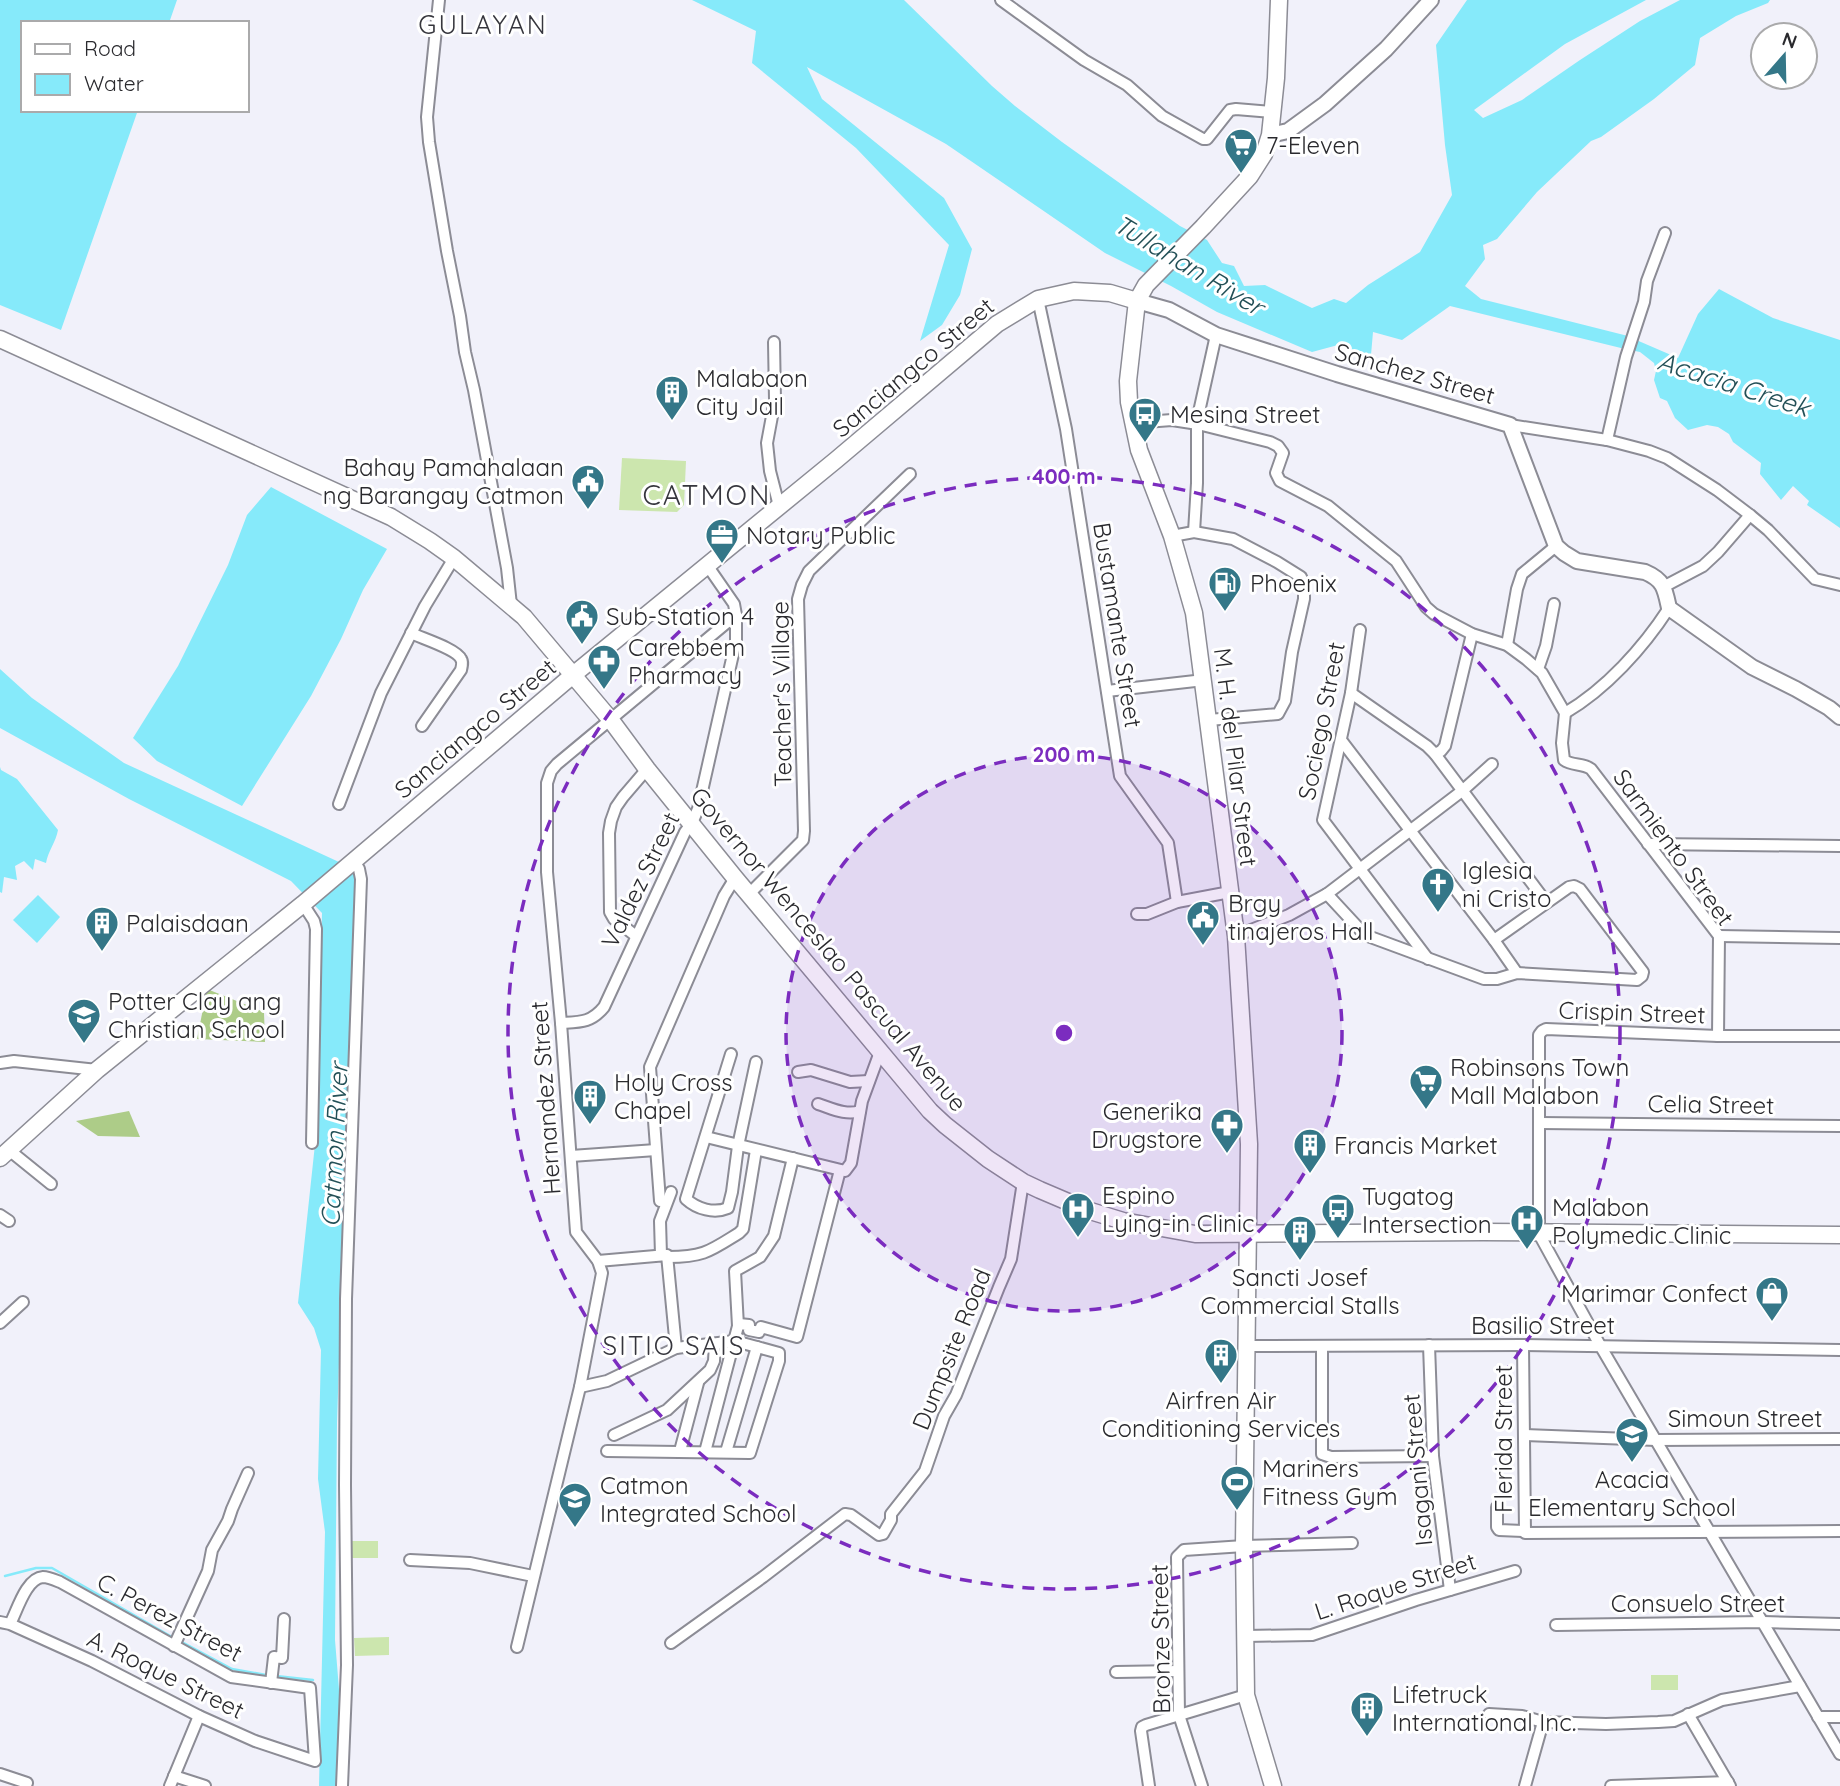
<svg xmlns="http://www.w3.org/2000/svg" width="1840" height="1786" font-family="Quicksand,sans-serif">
  <rect width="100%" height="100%" fill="#f1f1fa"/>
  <g fill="#cce6ae">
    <path d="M622,458L686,461L684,505L677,512L619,510Z"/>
    <rect x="349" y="1541" width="29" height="17"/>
    <path d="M389,1637V1655L355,1656L354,1638Z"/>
    <rect x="1651" y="1675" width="27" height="15"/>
  </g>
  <g fill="#adcc88">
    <path d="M207,989L264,1012L265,1042L197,1039Z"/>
    <path d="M129,1111L140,1137L98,1136L76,1121Z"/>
  </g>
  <g fill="#86eafa">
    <path d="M0,0H177L169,23H23V110H138L61,330L0,305Z"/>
    <path d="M692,0H904L992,86L1015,106L1062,142L1180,226L1207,240L1222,263L1234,266L1244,286L1265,285L1312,308L1334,299L1346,303L1368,285L1420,252L1452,195L1445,145L1436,45L1467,0H1646L1565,44L1474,110L1483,118L1522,100L1580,60L1640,21L1680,0H1770L1768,3L1736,16L1700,38L1695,65L1654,99L1601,137L1591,141L1537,192L1497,239L1483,245L1485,259L1465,286L1481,299L1628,336L1625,349L1450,306L1402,340L1373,332L1371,355L1338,345L1312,352L1217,312L1171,286L1105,253L946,144L807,67L822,99L944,198L972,249L960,295L942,325L920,341L949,245L856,148L752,63L756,31Z"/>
    <path d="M1719,289L1773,318L1840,340V528L1807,505L1809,501L1793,486L1781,500L1760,474L1761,463L1733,442L1729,434L1718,427L1707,425L1688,430L1675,418L1667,401L1660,398L1654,380L1656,371L1654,363L1640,352L1630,350L1634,339L1678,358L1698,314Z"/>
    <path d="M271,487L387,549L363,590L341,639L311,696L242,806L157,761L133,738L178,666L228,565L247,515Z"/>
    <path d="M0,669L32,698L124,763L339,862L355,875L337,1423L335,1640L341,1714L338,1786H319L325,1532L318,1479L321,1350L314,1328L298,1303L316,1135L322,913L291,881L129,799L0,728Z"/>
    <path d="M0,767L1,770L17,779L58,830C56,842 48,851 46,863L35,859L33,870L24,861L15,866L17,880L4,877L2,893L0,892Z"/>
    <path d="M38,895L60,917L37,943L13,920Z"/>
  </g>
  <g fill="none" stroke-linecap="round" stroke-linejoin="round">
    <g stroke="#86eafa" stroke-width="2.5">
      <path d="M5,1576L36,1568H52L172,1637"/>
      <path d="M180,1641L232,1669L266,1675"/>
      <path d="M276,1676L313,1680"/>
    </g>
    <defs>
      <g id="minor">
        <path d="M439,0L427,117L429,142L447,251L460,316L465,352L474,390L507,568L511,605"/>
        <path d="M1001,0L1084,60L1127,85L1162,116L1203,139H1207L1230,110L1236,109L1272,112"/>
        <path d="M1038,299L1066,429L1120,776L1168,843L1177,902"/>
        <path d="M774,342L775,400L767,443L770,471L779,506"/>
        <path d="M1132,423L1172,420L1198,424L1270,442L1278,446L1283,453L1276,473L1280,481L1328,506L1396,561L1426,607L1434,614L1472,634L1507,645L1526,659L1542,673L1565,713L1562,743L1564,760C1572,766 1583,763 1591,769L1719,936L1718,1036"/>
        <path d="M1510,425L1607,440L1649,451L1667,458L1717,490L1750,515L1768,530L1815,579L1840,585"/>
        <path d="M1607,440L1626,357L1644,302L1647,281L1665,233"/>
        <path d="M1194,532L1197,483V421L1216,335"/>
        <path d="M1172,536L1194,532L1233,539L1277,562L1301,577L1304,586V599L1292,652L1285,701L1278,714L1209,720"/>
        <path d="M1665,586L1703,566L1718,552L1750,515"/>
        <path d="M1360,630L1351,693L1323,820L1428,959"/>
        <path d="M411,633C421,638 457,649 461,659C463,662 462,666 461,670L422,726"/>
        <path d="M1507,645L1517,589L1522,574L1556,546"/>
        <path d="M1538,669L1546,646L1554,604"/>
        <path d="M1107,691L1204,680"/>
        <path d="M1351,693L1427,746L1435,754L1546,902"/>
        <path d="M1565,713C1606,689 1643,648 1669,608"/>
        <path d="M1341,740L1494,940L1517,973"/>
        <path d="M1435,754L1441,751L1445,746L1472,634"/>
        <path d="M339,804L381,693L425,606L454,558"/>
        <path d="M1648,844L1840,846"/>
        <path d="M749,894L803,840L804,831L798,599L802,585L809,571L910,474"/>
        <path d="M1327,894L1365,935L1484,979H1497L1517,973L1637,980L1642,976L1643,972L1580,889L1574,886L1569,887L1494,940"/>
        <path d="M303,904L314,921L316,929L312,1143"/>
        <path d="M1137,914H1147L1177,902L1230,892"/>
        <path d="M636,936L614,919L610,912L609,833L611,821L616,807L623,797L647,769"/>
        <path d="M1236,936L1289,915L1327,894L1462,791L1492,764"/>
        <path d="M1719,936L1840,938"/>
        <path d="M561,1023C580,1022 591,1023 604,1007L685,832L692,823L698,809L736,641V615L734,604L707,565"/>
        <path d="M1840,1036H1718L1546,1029L1542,1031L1539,1035V1234L1601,1347L1840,1754"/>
        <path d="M731,1054L686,1199C697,1209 714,1214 728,1208L732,1192L738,1146L756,1062"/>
        <path d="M0,1063L14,1061L97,1070"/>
        <path d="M798,1072L811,1070L850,1082L869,1081"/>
        <path d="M818,1104C831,1108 846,1116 860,1111"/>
        <path d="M1540,1123L1840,1126"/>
        <path d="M706,1137L845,1171L851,1163L862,1101L880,1052"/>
        <path d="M9,1150L51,1184"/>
        <path d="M571,1156L656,1150"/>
        <path d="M660,1201L650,1067L724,896L735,878"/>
        <path d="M0,1215L9,1221"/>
        <path d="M661,1255L660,1221L671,1192"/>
        <path d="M668,1257C704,1257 710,1251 739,1233L743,1229L756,1150"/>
        <path d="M598,1261L667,1255L676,1348"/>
        <path d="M0,1323L23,1302"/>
        <path d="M739,1324L749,1325V1330L759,1332L761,1327L797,1337L840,1170"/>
        <path d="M1429,1345L1433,1456L1450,1590"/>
        <path d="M1523,1345L1525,1533L1840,1531"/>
        <path d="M1246,1346L1523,1345L1840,1350"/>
        <path d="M1322,1346V1454L1331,1457L1433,1456"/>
        <path d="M580,1387L607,1381L676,1348L735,1341L779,1353V1361L750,1453L607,1451"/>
        <path d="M614,1435L667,1410L710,1370L714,1361L715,1344"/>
        <path d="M1525,1435L1656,1440L1840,1439"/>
        <path d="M680,1451L698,1383"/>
        <path d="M705,1452L738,1326L735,1271L760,1257L774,1236L793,1158"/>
        <path d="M726,1452L757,1347"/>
        <path d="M1497,1507V1527L1499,1530L1523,1531"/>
        <path d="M410,1560L470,1563L533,1576"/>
        <path d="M0,1622L10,1624L92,1661L199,1716L255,1741L315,1761L310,1688L231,1677L60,1582C55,1580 48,1577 43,1577C26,1578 17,1611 10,1624"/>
        <path d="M1556,1625L1763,1622L1840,1624"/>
        <path d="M1245,1636L1312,1635L1416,1600L1515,1571"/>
        <path d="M671,1643L763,1577L845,1514L851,1515L879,1535L883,1534L891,1520V1514L925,1471L944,1416L956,1395L999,1287L1011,1259L1023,1182"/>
        <path d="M174,1646L208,1571L212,1550L228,1521L232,1509L248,1473"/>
        <path d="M517,1647L580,1387L602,1273L598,1261L576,1232L561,1023L547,872V783L551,771L557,764L736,615"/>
        <path d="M1116,1672L1178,1671"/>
        <path d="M271,1683L274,1657L282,1658L284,1619"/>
        <path d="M1489,1714L1522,1716L1543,1722L1606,1724L1658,1722L1674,1721L1722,1700L1800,1686"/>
        <path d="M1688,1714L1730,1786"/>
        <path d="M1818,1717H1840"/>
        <path d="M0,1774L27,1783"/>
        <path d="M174,1776L205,1786"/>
        <path d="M170,1786L199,1716"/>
        <path d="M342,1786L347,1665L345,1485L346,1299L361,879L359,869L354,861"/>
        <path d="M1149,1786L1141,1731L1142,1727L1146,1725L1246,1695"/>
        <path d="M1202,1786L1179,1715L1177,1557L1184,1550L1244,1546L1352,1543"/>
        <path d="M1525,1786L1543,1722"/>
        <path d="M1611,1786L1728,1782"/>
      </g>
      <g id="tertiary">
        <path d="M1270,135L1288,131L1325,104L1386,49L1431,0"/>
        <path d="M1137,301L1169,310L1216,335L1337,374L1510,425L1556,546L1564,553L1577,561L1645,572C1664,580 1665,589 1669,608L1752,667L1796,689L1829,708L1840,717"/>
      </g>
      <g id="secondary">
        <path d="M0,339L391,517L430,541L454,558L524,617L610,719L647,769L735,878L930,1111L945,1125L988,1159L1023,1182L1040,1190L1087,1210L1123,1221L1195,1234L1483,1232L1840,1235"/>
        <path d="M0,1158L97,1070L303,904L573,675L836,460L997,324L1038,299L1074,291L1110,293L1137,301"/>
        <path d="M1273,1786L1246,1695L1244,1546L1249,1144L1236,936L1194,613L1172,536L1139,450L1129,402L1128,381L1137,301L1146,285L1203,227L1250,176L1264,154L1270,135L1276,78L1279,0"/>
      </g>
    </defs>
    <use href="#minor" stroke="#8c8c95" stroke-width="14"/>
    <use href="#tertiary" stroke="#8c8c95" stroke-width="18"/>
    <use href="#secondary" stroke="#8c8c95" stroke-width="19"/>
    <use href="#minor" stroke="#fff" stroke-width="10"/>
    <use href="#tertiary" stroke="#fff" stroke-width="14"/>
    <use href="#secondary" stroke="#fff" stroke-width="16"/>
  </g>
  <circle cx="1064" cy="1033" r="278" fill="#7b2cbf" fill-opacity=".12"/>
  <g fill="none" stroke="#7b2cbf" stroke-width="3.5" stroke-dasharray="12 9">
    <circle cx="1064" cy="1033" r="278"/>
    <circle cx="1064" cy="1033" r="556"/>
  </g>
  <defs>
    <symbol id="supermarket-pin" viewBox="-11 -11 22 30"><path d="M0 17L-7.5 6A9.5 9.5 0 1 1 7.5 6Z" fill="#347788" stroke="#fff"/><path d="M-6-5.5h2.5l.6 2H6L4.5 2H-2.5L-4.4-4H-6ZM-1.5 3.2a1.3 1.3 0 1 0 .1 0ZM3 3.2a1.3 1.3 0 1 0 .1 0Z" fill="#fff"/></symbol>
    <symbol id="building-pin" viewBox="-11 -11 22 30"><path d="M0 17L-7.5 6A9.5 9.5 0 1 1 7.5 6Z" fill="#347788" stroke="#fff"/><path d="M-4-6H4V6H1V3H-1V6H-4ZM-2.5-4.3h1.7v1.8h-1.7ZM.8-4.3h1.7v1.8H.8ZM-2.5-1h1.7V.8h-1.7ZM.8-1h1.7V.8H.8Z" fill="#fff"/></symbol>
    <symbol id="bus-pin" viewBox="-11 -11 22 30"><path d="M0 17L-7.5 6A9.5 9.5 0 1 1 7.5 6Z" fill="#347788" stroke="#fff"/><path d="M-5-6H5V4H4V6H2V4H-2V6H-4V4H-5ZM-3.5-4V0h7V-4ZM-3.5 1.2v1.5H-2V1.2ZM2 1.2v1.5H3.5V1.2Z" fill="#fff"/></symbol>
    <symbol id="civic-pin" viewBox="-11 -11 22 30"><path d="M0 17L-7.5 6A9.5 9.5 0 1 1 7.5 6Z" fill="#347788" stroke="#fff"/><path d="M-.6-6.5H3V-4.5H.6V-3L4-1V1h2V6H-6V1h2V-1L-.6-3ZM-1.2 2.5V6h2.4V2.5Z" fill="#fff"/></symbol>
    <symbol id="office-pin" viewBox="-11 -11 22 30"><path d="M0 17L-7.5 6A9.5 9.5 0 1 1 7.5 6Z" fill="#347788" stroke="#fff"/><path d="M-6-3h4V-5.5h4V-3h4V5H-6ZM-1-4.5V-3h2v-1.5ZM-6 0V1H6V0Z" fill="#fff"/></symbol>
    <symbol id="fuel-pin" viewBox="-11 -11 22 30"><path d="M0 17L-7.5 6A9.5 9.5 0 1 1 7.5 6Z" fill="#347788" stroke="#fff"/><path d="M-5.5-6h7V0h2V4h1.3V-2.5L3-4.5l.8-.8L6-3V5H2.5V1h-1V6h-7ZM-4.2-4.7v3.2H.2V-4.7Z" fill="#fff"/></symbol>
    <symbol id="pharmacy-pin" viewBox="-11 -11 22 30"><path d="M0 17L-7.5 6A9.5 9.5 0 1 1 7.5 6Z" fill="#347788" stroke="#fff"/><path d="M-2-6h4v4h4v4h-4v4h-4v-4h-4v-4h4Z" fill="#fff"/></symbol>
    <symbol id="church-pin" viewBox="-11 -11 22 30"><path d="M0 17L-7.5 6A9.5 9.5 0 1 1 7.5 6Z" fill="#347788" stroke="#fff"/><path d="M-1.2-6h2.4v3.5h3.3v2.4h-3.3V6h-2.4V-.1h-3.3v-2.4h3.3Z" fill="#fff"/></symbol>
    <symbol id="school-pin" viewBox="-11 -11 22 30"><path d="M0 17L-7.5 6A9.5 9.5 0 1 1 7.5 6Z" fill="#347788" stroke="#fff"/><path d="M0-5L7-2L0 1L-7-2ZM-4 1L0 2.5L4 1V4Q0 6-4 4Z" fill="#fff"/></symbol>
    <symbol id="hospital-pin" viewBox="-11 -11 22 30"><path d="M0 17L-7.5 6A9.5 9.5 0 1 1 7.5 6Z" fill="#347788" stroke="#fff"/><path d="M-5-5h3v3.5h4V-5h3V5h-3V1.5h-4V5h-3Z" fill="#fff"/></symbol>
    <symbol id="shop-pin" viewBox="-11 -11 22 30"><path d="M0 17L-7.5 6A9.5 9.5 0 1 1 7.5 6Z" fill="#347788" stroke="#fff"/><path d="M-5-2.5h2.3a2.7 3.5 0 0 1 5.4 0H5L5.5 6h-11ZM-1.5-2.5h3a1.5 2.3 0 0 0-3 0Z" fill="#fff"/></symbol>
    <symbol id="stadium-pin" viewBox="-11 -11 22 30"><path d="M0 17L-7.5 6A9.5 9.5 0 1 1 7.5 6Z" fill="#347788" stroke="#fff"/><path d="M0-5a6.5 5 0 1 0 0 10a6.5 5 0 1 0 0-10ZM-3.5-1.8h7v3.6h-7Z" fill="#fff"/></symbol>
  </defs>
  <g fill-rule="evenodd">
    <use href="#supermarket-pin" x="1222" y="126" width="38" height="52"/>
    <use href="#building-pin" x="653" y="373" width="38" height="52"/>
    <use href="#bus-pin" x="1126" y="395" width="38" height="52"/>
    <use href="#civic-pin" x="569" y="462" width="38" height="52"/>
    <use href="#office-pin" x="703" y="516" width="38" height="52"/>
    <use href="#fuel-pin" x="1206" y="564" width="38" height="52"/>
    <use href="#civic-pin" x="563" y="597" width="38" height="52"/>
    <use href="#pharmacy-pin" x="585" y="642" width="38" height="52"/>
    <use href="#church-pin" x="1419" y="865" width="38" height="52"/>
    <use href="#civic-pin" x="1184" y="898" width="38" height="52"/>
    <use href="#building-pin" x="83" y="904" width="38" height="52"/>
    <use href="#school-pin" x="65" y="996" width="38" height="52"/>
    <use href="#supermarket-pin" x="1407" y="1062" width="38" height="52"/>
    <use href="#building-pin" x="571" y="1077" width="38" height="52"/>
    <use href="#pharmacy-pin" x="1208" y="1106" width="38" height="52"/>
    <use href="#building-pin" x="1291" y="1126" width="38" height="52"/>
    <use href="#hospital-pin" x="1059" y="1190" width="38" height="52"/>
    <use href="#bus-pin" x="1319" y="1191" width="38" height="52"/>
    <use href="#hospital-pin" x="1508" y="1202" width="38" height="52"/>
    <use href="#building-pin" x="1281" y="1213" width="38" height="52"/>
    <use href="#shop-pin" x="1753" y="1274" width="38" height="52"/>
    <use href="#building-pin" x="1202" y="1336" width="38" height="52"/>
    <use href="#school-pin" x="1613" y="1415" width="38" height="52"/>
    <use href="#stadium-pin" x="1218" y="1463" width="38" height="52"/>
    <use href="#school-pin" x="556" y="1480" width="38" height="52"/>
    <use href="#building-pin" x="1348" y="1689" width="38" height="52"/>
  </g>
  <g text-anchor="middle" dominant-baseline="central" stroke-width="6" stroke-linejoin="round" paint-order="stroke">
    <g font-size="24" fill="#2a2a2e" stroke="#fff" text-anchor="start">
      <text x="1266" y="145">7-Eleven</text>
      <text x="696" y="378">Malabaon<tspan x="696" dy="28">City Jail</tspan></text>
      <text x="1170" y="414">Mesina Street</text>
      <text x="564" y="467" text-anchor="end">Bahay Pamahalaan<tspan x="564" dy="28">ng Barangay Catmon</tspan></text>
      <text x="746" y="535">Notary Public</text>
      <text x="1250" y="583">Phoenix</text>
      <text x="606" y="616">Sub-Station 4</text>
      <text x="628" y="647">Carebbem<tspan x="628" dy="28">Pharmacy</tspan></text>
      <text x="1462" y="870">Iglesia<tspan x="1462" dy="28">ni Cristo</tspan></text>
      <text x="1228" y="903">Brgy<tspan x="1228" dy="28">tinajeros Hall</tspan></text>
      <text x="126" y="923">Palaisdaan</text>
      <text x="108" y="1001">Potter Clay ang<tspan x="108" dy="28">Christian School</tspan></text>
      <text x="1450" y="1067">Robinsons Town<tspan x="1450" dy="28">Mall Malabon</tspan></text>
      <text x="614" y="1082">Holy Cross<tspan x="614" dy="28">Chapel</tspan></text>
      <text x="1202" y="1111" text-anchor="end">Generika<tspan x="1202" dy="28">Drugstore</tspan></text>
      <text x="1334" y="1145">Francis Market</text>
      <text x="1102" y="1195">Espino<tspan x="1102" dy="28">Lying-in Clinic</tspan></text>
      <text x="1362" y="1196">Tugatog<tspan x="1362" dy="28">Intersection</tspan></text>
      <text x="1552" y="1207">Malabon<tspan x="1552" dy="28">Polymedic Clinic</tspan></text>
      <text x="1300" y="1277" text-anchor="middle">Sancti Josef<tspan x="1300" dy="28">Commercial Stalls</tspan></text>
      <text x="1748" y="1293" text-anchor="end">Marimar Confect</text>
      <text x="1221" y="1400" text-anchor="middle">Airfren Air<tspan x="1221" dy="28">Conditioning Services</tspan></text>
      <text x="1262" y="1468">Mariners<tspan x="1262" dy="28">Fitness Gym</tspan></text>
      <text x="1632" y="1479" text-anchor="middle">Acacia<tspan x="1632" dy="28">Elementary School</tspan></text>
      <text x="600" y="1485">Catmon<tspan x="600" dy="28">Integrated School</tspan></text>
      <text x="1392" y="1694">Lifetruck<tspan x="1392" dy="28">International Inc.</tspan></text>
    </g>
    <g font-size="24" fill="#2a2a2e" stroke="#fff">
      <text transform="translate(913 367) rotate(-40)">Sanciangco Street</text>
      <text transform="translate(1415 373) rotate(16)">Sanchez Street</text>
      <text transform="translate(1118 625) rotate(81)">Bustamante Street</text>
      <text transform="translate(781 694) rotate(-91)">Teacher's Village</text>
      <text transform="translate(1321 721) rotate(-79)">Sociego Street</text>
      <text transform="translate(475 728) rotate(-40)">Sanciangco Street</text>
      <text transform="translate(1236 757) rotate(83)">M. H. del Pilar Street</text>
      <text transform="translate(1674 847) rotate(54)">Sarmiento Street</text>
      <text transform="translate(640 880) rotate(-64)">Valdez Street</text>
      <text transform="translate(829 949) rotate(50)">Governor Wenceslao Pascual Avenue</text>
      <text transform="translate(1632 1012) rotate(2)">Crispin Street</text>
      <text transform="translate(545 1098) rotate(-94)">Hernandez Street</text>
      <text transform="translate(1711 1104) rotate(1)">Celia Street</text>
      <text x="1543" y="1325">Basilio Street</text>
      <text transform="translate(951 1349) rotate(-68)">Dumpsite Road</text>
      <text x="1745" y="1418">Simoun Street</text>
      <text transform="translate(1503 1439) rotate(-90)">Flerida Street</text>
      <text transform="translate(1417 1470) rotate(-95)">Isagani Street</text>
      <text transform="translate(1395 1586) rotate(-18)">L. Roque Street</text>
      <text x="1698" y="1603">Consuelo Street</text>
      <text transform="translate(170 1617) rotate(28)">C. Perez Street</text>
      <text transform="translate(1160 1639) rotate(-91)">Bronze Street</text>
      <text transform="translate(166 1674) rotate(26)">A. Roque Street</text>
    </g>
    <g font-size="26" letter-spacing="2" fill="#36363d" stroke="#fff">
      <text x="483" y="24">GULAYAN</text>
      <text x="674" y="1345">SITIO SAIS</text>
    </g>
    <g font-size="26" font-style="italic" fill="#235057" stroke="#fff">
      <text transform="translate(1189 265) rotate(31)">Tullahan River</text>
      <text transform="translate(1734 384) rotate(18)">Acacia Creek</text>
      <text transform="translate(334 1145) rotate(-87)">Catmon River</text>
    </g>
    <g font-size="28" letter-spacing="2" fill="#36363d" stroke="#fff">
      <text x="707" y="494">CATMON</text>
    </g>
  </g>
  <circle cx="1064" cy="1033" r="10" fill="#7b2cbf" stroke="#fff" stroke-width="3.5"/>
  <g font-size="21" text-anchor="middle" font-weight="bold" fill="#7b2cbf" stroke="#fff" stroke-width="6" stroke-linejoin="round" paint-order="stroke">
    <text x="1064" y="484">400 m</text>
    <text x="1064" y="762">200 m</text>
  </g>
  <rect x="21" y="21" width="228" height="91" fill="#ffffff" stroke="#aaaaab" stroke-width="2"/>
  <rect x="35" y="44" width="35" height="10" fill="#ffffff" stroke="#aaaaab" stroke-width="2"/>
  <text x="84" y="56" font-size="21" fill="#2a2a2e">Road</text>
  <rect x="35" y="74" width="35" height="21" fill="#86eafa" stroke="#aaaaab" stroke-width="2"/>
  <text x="84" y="91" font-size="21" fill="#2a2a2e">Water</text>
  <g transform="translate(1784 56) rotate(20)"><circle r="33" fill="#ffffff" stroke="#aaaaab" stroke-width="2"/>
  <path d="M0-5L12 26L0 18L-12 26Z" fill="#347788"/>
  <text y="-10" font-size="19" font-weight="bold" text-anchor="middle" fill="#2a2a2e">N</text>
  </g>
</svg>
